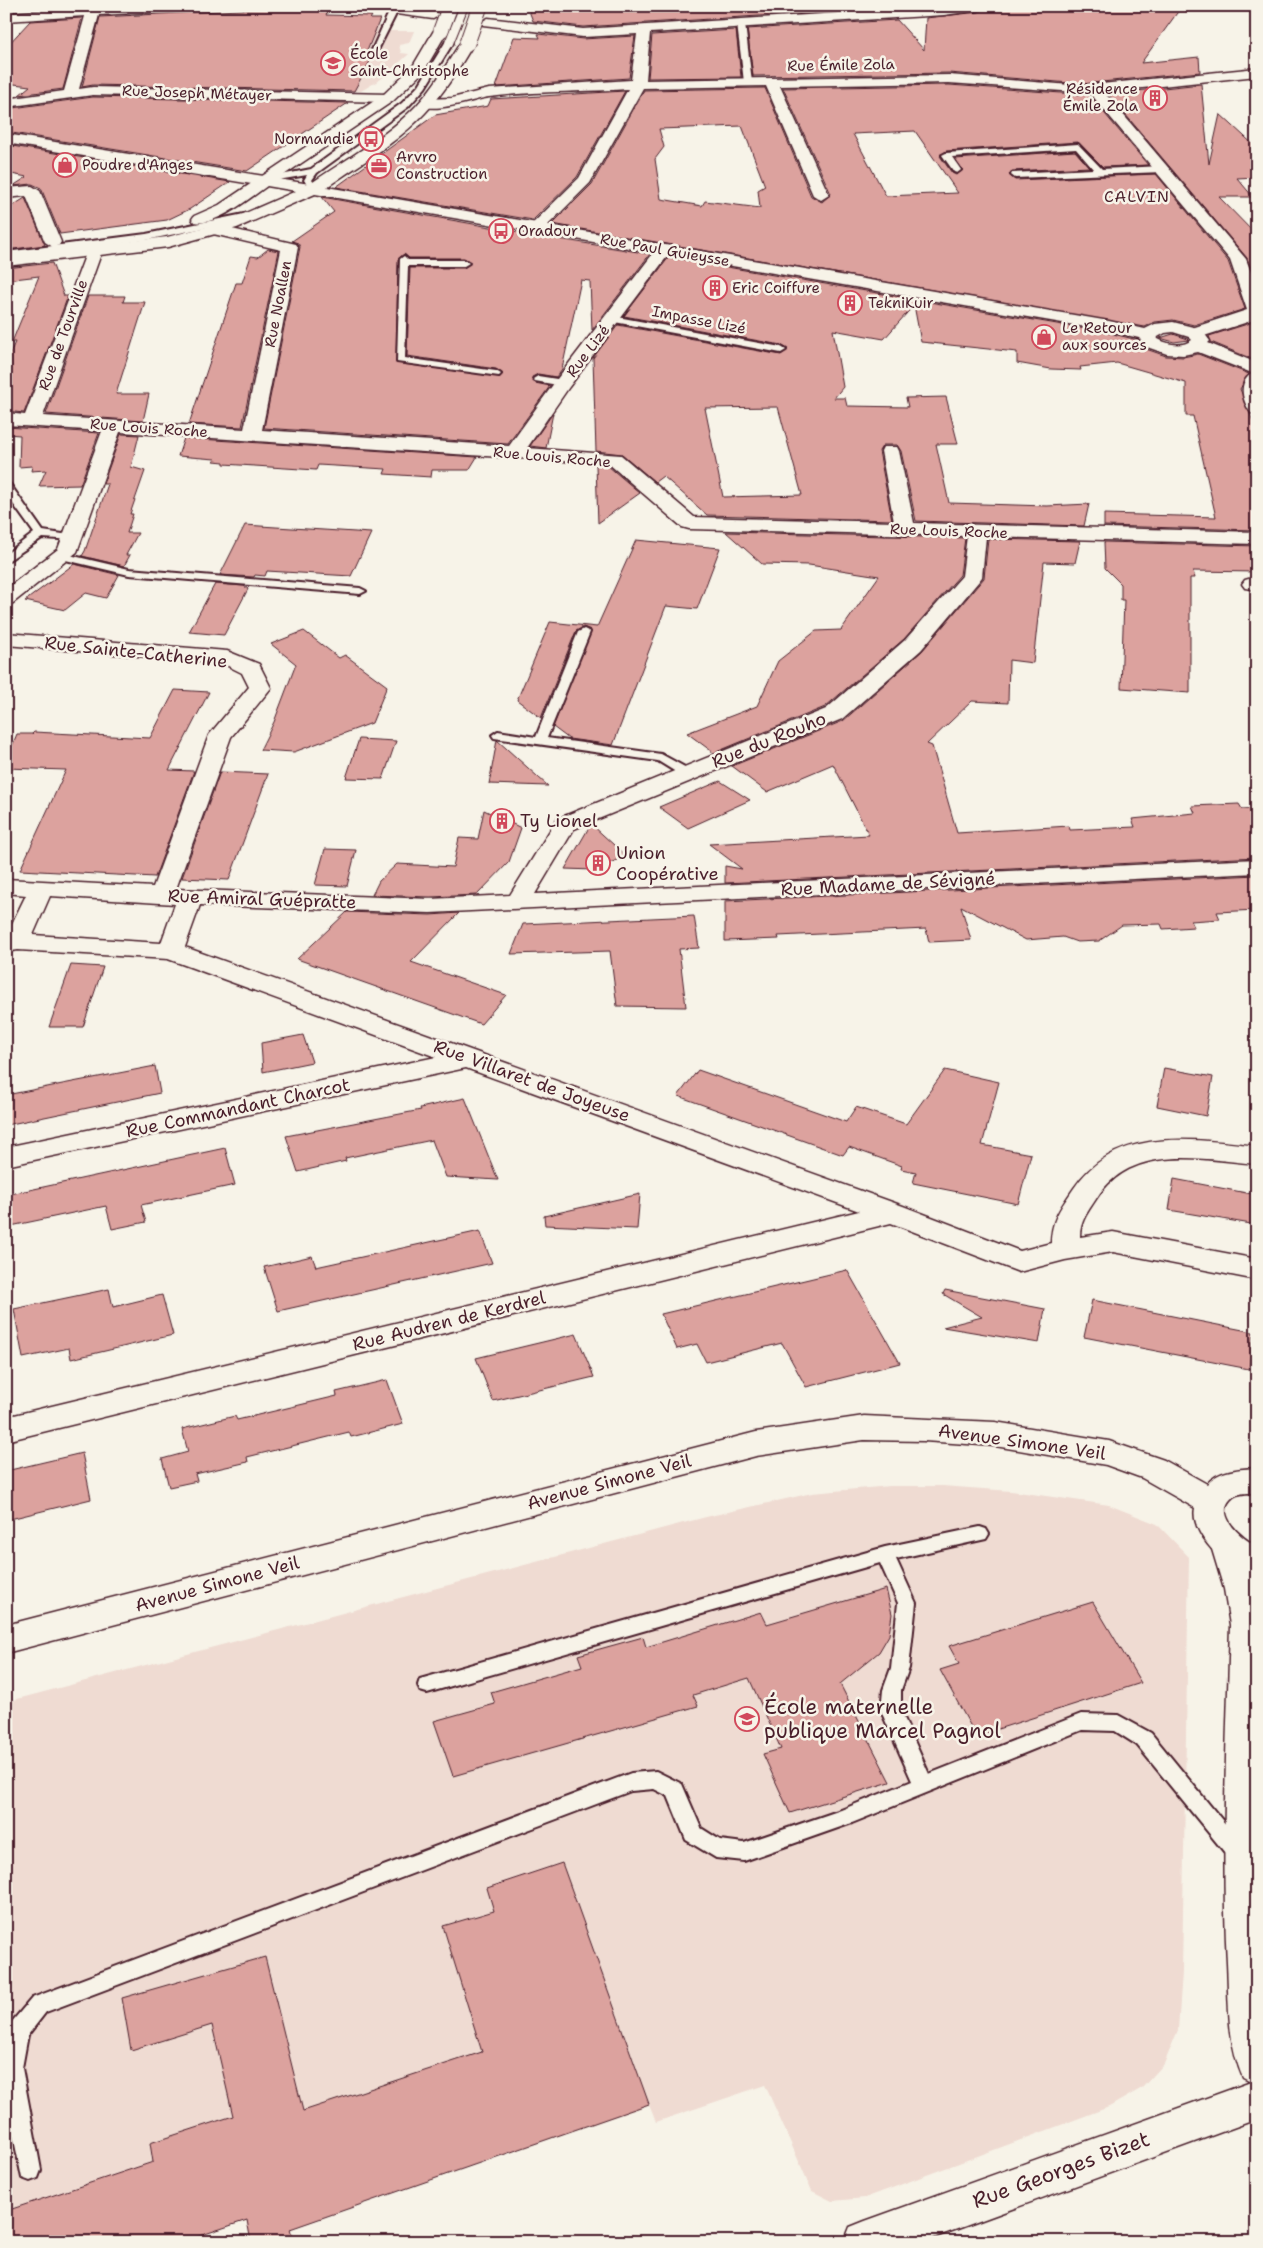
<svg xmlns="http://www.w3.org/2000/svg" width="1263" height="2248" font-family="'Shantell Sans',sans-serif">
  <rect width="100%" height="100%" fill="#f7f3e8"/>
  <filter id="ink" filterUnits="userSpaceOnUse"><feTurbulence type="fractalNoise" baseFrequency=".02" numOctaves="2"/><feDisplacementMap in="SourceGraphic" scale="10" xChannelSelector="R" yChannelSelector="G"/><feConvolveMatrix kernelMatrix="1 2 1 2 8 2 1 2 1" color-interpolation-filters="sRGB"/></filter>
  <g filter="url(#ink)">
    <g fill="#efdbd2">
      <path d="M377,27L391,28L390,31H414L409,43L399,45L401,53L409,54L381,79L361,91L174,87L211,32L255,30L375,32Z"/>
      <path d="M890,1486H942L1011,1491L1109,1505L1157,1524L1189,1557L1182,1972L1178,2030L1164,2064L1142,2088L1109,2107L865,2198L832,2201L812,2191L765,2085L656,2122L649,2105L515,2151L503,2116L464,2130L474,2165L330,2215L324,2194L251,2242L246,2221L181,2242H6V1702L706,1517L812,1493Z"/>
    </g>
    <g fill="#dca29e" stroke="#4a1f2b" fill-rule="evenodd">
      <path d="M527,6H885L886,8L583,27L533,21Z"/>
      <path d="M987,6H1182L1141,63L1199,57L1200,72L1082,84L949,73L753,76L747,29L897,20L924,50L926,18L979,12Z"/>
      <path d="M279,8L328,11L326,15L372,16L370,19H380L365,56H373L354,91L93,85L82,87L100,17Z"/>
      <path d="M82,18L63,89L19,95L30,86L6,83V47L30,21Z"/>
      <path d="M736,30L741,77L648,78L652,35Z"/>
      <path d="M538,34L583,39L635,36L629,78L496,87L514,37L540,38Z"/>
      <path d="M1201,84L1209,164L1220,114L1257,148V177L1237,178L1253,197H1219L1257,236V282L1247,258L1108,94Z"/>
      <path d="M949,85L1089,95L1148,165L1103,167L1078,142L946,151L940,156L952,173L956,175L963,170L955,159L1075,151L1089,167L1012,171L1009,175L1015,180L1156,174L1228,261L1245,309L1194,325L1173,320L1155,322L1145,327L552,224L592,184L644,90L765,88L811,196L822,202L831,194L783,88ZM742,126L765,186L758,190L760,208L705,201L702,206L661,199L655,159L664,147L659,129ZM915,131L958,193L886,196L853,134Z"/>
      <path d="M625,91L577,177L533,220L336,187L435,115L488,106L491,99Z"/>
      <path d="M93,97L348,103L247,171L6,132V109Z"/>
      <path d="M6,145L230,182L190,209L167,220L60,234L41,188L32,184L13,186L27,177L6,173Z"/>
      <path d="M322,197L535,235L650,254L592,330L590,281L581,280L562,369L556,377L538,374L532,377L535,383L550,386L508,444L264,428L300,247L298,243L292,241L334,212ZM404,254L409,258H464L471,262L464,268H410L407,356L496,369L503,374L500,377L396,363L398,259Z"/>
      <path d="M25,198L45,245L6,250V210Z"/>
      <path d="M268,249L279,251L242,427L189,424L236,283H242L251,256L258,257Z"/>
      <path d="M669,257L1109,333L1138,340L1146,349L1166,356L1183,357L1198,354L1249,374L1240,389L1257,431V530L1104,526V514L1216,517L1193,416H1186V383L1117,363L1080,367L1081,370L1051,369L1017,363V352L921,342L914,305L884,339L833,330L843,387L834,398H845L847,406L908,407L906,398L946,397L958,444H936L949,503L1047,506L1089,504L1084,526L916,521L901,451L897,445H883L879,451L892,520L707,515L663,476L655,482L622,454L596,451L593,358L618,325L781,355L788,349L781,345L624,316ZM778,407L802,495L723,497L705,408Z"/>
      <path d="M52,263L64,296H68L24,413L6,411V363L15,342H12L39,276L6,280V268Z"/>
      <path d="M88,296H125L123,302H145L116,394H149L143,421L46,414Z"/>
      <path d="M1257,321V361L1211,342L1209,336Z"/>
      <path d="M1173,334L1188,339L1189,340L1174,342L1160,338Z"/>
      <path d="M553,413L546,448L530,446Z"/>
      <path d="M6,427L99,433L80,485L39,486L46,470L31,471L32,466L19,467L20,435L6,434Z"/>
      <path d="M121,434L139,435L131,467L145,471L130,514H133L127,533H138L126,555H130L124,566L82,556L85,551L108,484H103Z"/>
      <path d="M184,438L477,457L469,470H432L431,477L384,474L386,469L318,465L316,470L224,464V462L214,461L215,459L178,456Z"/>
      <path d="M596,465L608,466L640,493L598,523Z"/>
      <path d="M245,525L260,526L371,533L351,576L267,571L265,576L255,575L254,577L220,575Z"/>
      <path d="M726,532L965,538L960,575L904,639L825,707L714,753L687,733L757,706L778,661L816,631L841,630L879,576L809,565L762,564Z"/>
      <path d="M988,539L1080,541L1075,563L1044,562L1033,663L1009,660L1008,703L972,701L927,744L932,746L957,833L1069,826L1070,830L1135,827L1132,819L1195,813L1192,806L1239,804L1242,809L1257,808V857L725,883V866L742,869L709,844L869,835L833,764L767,792L732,766L843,721L922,651L984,578Z"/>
      <path d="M636,540L720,548L697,609L666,606L613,745L569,739L553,727L591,630L583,627L576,631L541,718L517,700L550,622L597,627Z"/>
      <path d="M1104,542L1257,546V572L1193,571L1195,578H1190V693L1121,688L1124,600H1121V584L1105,568Z"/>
      <path d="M74,564L119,575L106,598L86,593L65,610L25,601Z"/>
      <path d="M215,584L244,586L248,589L224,635L189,632Z"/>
      <path d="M304,631L339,658L345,655L387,686L372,723L294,752L260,750L274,722L296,664L271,644Z"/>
      <path d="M175,690L209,692L169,770L194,771L155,877L20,870L66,770L6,768V760L17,734H32L34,732L150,738Z"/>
      <path d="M359,739L396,741L383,779L346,778Z"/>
      <path d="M497,740L548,786L489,784Z"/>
      <path d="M220,772L268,774L229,880L182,878Z"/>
      <path d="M720,781L750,800L688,828L659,807Z"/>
      <path d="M484,810L521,828L509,862L477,895L430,897L372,895L379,881L397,864L453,867L459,838L478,839Z"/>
      <path d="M591,824L626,856L594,870L565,869Z"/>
      <path d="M325,849L356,850L347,886L315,885Z"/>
      <path d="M1257,875V910L1217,912L1220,919L1191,921L1194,927L1163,929L1161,924L1122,925L1099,941L1077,942L1063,937L1026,940L961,906L971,940L929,942L926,929L778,936L779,939L725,941V901Z"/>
      <path d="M347,912L430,915L459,913L411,962L506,995L481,1024L297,959Z"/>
      <path d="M694,916L699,948L679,949L686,1007L617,1006L610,951L511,954L523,924Z"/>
      <path d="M71,965L103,967L83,1027H49Z"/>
      <path d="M303,1035L312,1062L263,1072L261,1043Z"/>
      <path d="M155,1066L160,1093L6,1125V1095Z"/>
      <path d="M1164,1068L1213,1077L1206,1116L1157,1106Z"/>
      <path d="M698,1070L846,1122L856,1107L906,1124L945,1070L999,1082L982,1145L1031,1154L1018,1204L913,1183L916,1172L901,1169L902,1166L849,1147L843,1155L678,1096Z"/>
      <path d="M465,1098L498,1180L446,1177L432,1140L345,1158L346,1161L298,1172L286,1136L421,1110L420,1108Z"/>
      <path d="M225,1148L235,1185L141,1205L146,1222L112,1229L106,1206L6,1227V1195Z"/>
      <path d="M1174,1179L1257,1195V1225L1169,1210Z"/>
      <path d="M640,1194L637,1229L545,1225L544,1216Z"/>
      <path d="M480,1231L492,1263L278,1311L264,1267L312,1256L316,1267Z"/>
      <path d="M847,1270L900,1363L806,1387L782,1343L706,1362L697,1344L677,1349L661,1314Z"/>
      <path d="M109,1289L113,1307L162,1295L173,1335L71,1359L69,1348L23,1358L14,1309Z"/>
      <path d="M945,1290L1045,1309L1039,1343L943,1327L982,1317L943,1294Z"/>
      <path d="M1092,1300L1253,1332L1249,1369L1084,1337Z"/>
      <path d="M576,1334L594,1377L493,1401L476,1358Z"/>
      <path d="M387,1380L403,1424L351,1437L349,1432L247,1457L248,1462L195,1474L197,1481L169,1487L162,1459L188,1452L182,1429L235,1416L237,1420L337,1396L336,1392Z"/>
      <path d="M82,1453L91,1499L6,1520V1471Z"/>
      <path d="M886,1589L892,1614L889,1635L879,1652L840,1684L890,1782L790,1813L763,1754L781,1749L749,1678L693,1695L698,1706L453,1776L434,1721L495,1704L491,1692L582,1666L578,1655L643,1637L646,1647L761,1612L767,1624Z"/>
      <path d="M1093,1602L1141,1683L976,1736L940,1670L959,1664L949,1646Z"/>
      <path d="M562,1863L649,2104L290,2229L293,2242H251L247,2220L181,2242H6V2211L153,2162L150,2143L233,2116L212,2025L131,2050L122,1998L265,1957L303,2111L482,2052L443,1926L494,1911L487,1888Z"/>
    </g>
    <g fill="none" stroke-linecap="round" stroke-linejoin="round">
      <defs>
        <g id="service">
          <path d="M394,8L398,10L378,50L371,52L390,10Z"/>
          <path d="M741,22L745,24L752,82L748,84L744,82L737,24Z"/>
          <path d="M446,41L453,43L425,88L408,107L317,173L312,180L318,189L317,191H311L304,180L307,175L261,183V179L311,169L402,103L419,85Z"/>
          <path d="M1078,144L1102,169L1162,166L1166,169L1162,172L1015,178L1011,175L1012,173L1093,169L1076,149L952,157L961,170L957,173L954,172L942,155L946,153Z"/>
          <path d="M244,214L247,215V219L146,240L6,258V252L146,234Z"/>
          <path d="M404,256L408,260H464L469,263L464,266H408L405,358L496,371L501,374L499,376L397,362L400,259Z"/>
          <path d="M612,316L781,347L786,350L781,353L609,321V317Z"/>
          <path d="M538,376L563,380L568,383L563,386L535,381L533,379Z"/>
          <path d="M6,483L10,484L43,531L76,536V540L42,538L6,562V554L34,533L6,494Z"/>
          <path d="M61,553L129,569L360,588L366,591L360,594L129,575L57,558V554Z"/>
          <path d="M584,629L590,632L547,738L661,754L692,771L694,774L692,777H684L658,761L494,738L492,735L498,731L536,737L578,632Z"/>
          <path d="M980,1527L986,1529L989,1534L986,1539L896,1559L916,1603L909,1668L901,1690V1711L929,1774L1081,1714L1118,1715L1151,1733L1244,1847L1247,1853L1244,1859L1237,1862L1230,1859L1137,1745L1115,1731L1082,1730L852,1823L744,1861L716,1858L686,1840L668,1796L654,1789L631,1791L46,2012L28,2035L22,2068L41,2170L38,2178L30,2181L22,2178L6,2101V2037L10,2024L32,1998L631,1773L656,1771L682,1784L701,1828L720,1840L744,1843L841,1810L912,1781L881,1711L883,1690L891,1668L898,1603L880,1563L427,1693L420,1691L418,1685L420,1679L885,1547Z"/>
        </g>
        <g id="minor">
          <path d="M119,6H196L190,10L99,15L79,89L93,87L388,94L395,98L388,102L93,95L6,107V99L64,91L85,16L6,21V13Z"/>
          <path d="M361,6C376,6 430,4 440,15L433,19L367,10Z"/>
          <path d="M949,6H985L979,10L944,15L650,33L646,80L949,75L1082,86L1257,68V76L1104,92L1246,259L1257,288V319L1201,337H1189L1186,333L1189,329L1247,310L1230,260L1090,93L949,83L780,86L829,195L821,200L813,195L766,86L643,88L590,183L542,231L536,233L528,228L579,178L628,89C582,92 535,91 489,97C475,99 428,116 419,103L426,99L452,98L489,89L631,80L637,34L583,37L483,25L481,22L488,18L583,29Z"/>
          <path d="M6,134L264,176L272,181L264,186L6,143Z"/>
          <path d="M32,186L40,191L61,242L59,245L53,247L45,242L26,196L6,198V188Z"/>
          <path d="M215,225L296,244L298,247L262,430L509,446L557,379L658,247L664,245L672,250L569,387L527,448L621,455L694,517L894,522L881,451L883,447H897L899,451L914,523L1257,532V544L986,537L982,577L979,581L921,650L842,719L574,829L535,894L1257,859V873L430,913L200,905L185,947L903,1206L1020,1251L1051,1243C1051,1220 1061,1207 1074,1188C1117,1126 1190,1139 1257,1146V1164C1200,1159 1131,1143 1096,1199C1087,1213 1080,1221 1080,1237L1113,1232L1257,1259V1280L1113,1252L1065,1260L1019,1272L891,1223L6,1441V1417L859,1211L466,1068L6,1166V1147L436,1057L168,959L18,950L6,952V936L26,895L6,893V879L153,887L209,735L249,687L242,673L222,663L6,645V633L227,651L259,664L271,688L231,737L176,889L430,899L510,895L557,819L826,709L905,640L962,576L967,536L689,529L682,527L609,464L120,432L77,552L13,603L6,605V589L58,549L102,431L6,425V413L25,415L88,248L94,246L102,251L43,416L244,429L281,250L209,233L207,230L209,227ZM50,896L175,904L161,943L33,935Z"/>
          <path d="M1257,372V414L1251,413C1241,400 1237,377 1257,372Z"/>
          <path d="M1252,578H1257V590L1245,588L1242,584L1245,580Z"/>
          <path d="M1227,1533L1239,1537L1257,1586V2119L922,2242H844L850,2227L865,2221L1251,2082L1243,2078C1227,2042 1229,2002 1227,1963C1221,1851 1227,1737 1230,1625L1224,1589L1211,1546L1215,1537Z"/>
        </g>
        <g id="secondary">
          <path d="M441,26L448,30L424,71L393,101L278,179L310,184C345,160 386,137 416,106C435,86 447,63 462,40L467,39L474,43C459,68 445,92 425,113C398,142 360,164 327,187L1109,321L1145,329L1155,324L1173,322L1201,329L1210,341L1208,343L1257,363V375L1198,352L1183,355L1167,354L1147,347L1139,338L1109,331L315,194L237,228L168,247L6,266V256L167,237L225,222L296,191L267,186C250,198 215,227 194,222L192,219L194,216L219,205L383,95L413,66L436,27ZM1173,332L1189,337L1192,340C1181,348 1167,344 1156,338L1165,333Z"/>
          <path d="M864,1416L995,1422L1109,1441L1164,1460L1207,1484C1218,1470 1240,1469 1257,1468V1493C1249,1493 1240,1492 1233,1497C1212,1514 1242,1539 1257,1546V1573C1246,1570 1234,1566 1224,1560C1210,1550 1191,1527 1195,1508L1142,1478L1106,1465L995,1446L924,1441L864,1440L756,1456L6,1653V1625L756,1432Z"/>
        </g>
      </defs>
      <use href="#service" stroke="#4a1f2b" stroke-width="4"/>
      <use href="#minor" stroke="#4a1f2b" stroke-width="3"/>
      <use href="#secondary" stroke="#4a1f2b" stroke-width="3"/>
      <use href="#service" fill="#f7f3e8" fill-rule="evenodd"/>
      <use href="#minor" fill="#f7f3e8" fill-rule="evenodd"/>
      <use href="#secondary" fill="#f7f3e8" fill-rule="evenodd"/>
      <defs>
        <path id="service-bridge" d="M449,43L464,6"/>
        <g id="secondary-bridge">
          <path d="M441,30L450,6"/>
          <path d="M467,43L480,6"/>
        </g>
      </defs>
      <use href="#service-bridge" stroke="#4a1f2b" stroke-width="10" stroke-linecap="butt"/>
      <use href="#secondary-bridge" stroke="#4a1f2b" stroke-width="17" stroke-linecap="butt"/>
      <use href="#service-bridge" stroke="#f7f3e8" stroke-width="8"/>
      <use href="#secondary-bridge" stroke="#f7f3e8" stroke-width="15"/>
    </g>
  </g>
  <defs>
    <symbol id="school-ring" viewBox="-11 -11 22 22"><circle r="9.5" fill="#f7f3e8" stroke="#d1495b" stroke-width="1.5"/><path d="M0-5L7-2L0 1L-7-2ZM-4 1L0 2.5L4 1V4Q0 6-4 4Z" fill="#d1495b"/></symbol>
    <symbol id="building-ring" viewBox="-11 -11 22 22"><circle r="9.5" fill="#f7f3e8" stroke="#d1495b" stroke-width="1.5"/><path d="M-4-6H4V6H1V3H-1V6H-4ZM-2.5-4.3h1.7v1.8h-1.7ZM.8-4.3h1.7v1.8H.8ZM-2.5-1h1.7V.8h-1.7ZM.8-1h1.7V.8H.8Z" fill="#d1495b"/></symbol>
    <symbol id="bus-ring" viewBox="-11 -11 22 22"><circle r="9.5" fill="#f7f3e8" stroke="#d1495b" stroke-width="1.5"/><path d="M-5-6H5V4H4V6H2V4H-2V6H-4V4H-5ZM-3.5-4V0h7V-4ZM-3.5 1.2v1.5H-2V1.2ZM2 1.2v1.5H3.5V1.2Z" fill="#d1495b"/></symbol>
    <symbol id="shop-ring" viewBox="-11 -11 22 22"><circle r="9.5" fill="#f7f3e8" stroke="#d1495b" stroke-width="1.5"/><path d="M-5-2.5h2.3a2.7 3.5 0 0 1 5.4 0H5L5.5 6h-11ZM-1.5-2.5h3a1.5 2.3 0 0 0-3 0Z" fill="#d1495b"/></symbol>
    <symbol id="office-ring" viewBox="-11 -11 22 22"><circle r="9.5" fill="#f7f3e8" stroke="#d1495b" stroke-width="1.5"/><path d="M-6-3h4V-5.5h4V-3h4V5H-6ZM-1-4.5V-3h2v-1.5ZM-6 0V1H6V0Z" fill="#d1495b"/></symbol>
  </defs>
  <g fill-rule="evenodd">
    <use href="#school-ring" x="319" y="49" width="28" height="28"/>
    <use href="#building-ring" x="1141" y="84" width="28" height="28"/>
    <use href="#bus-ring" x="357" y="125" width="28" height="28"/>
    <use href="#shop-ring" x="51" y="151" width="28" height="28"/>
    <use href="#office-ring" x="365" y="152" width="28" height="28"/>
    <use href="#bus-ring" x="487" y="217" width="28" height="28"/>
    <use href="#building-ring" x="701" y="274" width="28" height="28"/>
    <use href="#building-ring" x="836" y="289" width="28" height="28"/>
    <use href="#shop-ring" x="1030" y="323" width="28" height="28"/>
    <use href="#building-ring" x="488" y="807" width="28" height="28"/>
    <use href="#building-ring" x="584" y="849" width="28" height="28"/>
    <use href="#school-ring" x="733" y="1705" width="28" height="28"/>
  </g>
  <g text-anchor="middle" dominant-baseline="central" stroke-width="5" stroke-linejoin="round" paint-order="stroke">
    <g font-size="15" fill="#4a1f2b" stroke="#f7f3e8" text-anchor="start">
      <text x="350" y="54">École<tspan x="350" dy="17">Saint-Christophe</tspan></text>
      <text x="1138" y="89" text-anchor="end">Résidence<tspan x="1138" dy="17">Émile Zola</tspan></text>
      <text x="354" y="139" text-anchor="end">Normandie</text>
      <text x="396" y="157">Arvro<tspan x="396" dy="17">Construction</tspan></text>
      <text x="82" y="165">Poudre d'Anges</text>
      <text x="518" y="231">Oradour</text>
      <text x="732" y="288">Eric Coiffure</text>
      <text x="868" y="303">TekniKuir</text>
      <text x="1062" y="328">Le Retour<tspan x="1062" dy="17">aux sources</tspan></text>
    </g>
    <g font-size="15" fill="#4a1f2b" stroke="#f7f3e8">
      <text transform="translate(841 65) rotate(-1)">Rue Émile Zola</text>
      <text transform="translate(197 93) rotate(2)">Rue Joseph Métayer</text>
      <text transform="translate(665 250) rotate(10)">Rue Paul Guieysse</text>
      <text transform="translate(278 304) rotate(-79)">Rue Noallen</text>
      <text transform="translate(699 320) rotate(11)">Impasse Lizé</text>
      <text transform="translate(63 335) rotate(-70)">Rue de Tourville</text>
      <text transform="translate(588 351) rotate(-53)">Rue Lizé</text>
      <text transform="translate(149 428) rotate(4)">Rue Louis Roche</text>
      <text transform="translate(552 457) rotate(5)">Rue Louis Roche</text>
      <text transform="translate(949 531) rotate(2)">Rue Louis Roche</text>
    </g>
    <g font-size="16" letter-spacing="1" fill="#4a1f2b" stroke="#f7f3e8">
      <text x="1137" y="196">CALVIN</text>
    </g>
    <g font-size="18" fill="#4a1f2b" stroke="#f7f3e8">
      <text transform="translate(136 652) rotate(6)">Rue Sainte-Catherine</text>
      <text transform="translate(769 740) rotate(-22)">Rue du Rouho</text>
      <text transform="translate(888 884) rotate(-3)">Rue Madame de Sévigné</text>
      <text transform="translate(262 899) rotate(2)">Rue Amiral Guépratte</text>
      <text transform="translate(532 1081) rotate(20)">Rue Villaret de Joyeuse</text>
      <text transform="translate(238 1108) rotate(-12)">Rue Commandant Charcot</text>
      <text transform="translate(449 1321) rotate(-14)">Rue Audren de Kerdrel</text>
      <text transform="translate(1022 1442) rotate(8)">Avenue Simone Veil</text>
      <text transform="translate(609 1482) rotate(-15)">Avenue Simone Veil</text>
      <text transform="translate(217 1584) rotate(-15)">Avenue Simone Veil</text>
    </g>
    <g font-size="18" fill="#4a1f2b" stroke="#f7f3e8" text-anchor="start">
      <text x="520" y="821">Ty Lionel</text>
      <text x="616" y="853">Union<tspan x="616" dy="21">Coopérative</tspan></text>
    </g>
    <g font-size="21" fill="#4a1f2b" stroke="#f7f3e8" text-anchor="start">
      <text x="764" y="1707">École maternelle<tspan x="764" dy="24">publique Marcel Pagnol</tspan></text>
    </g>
    <g font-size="21" fill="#4a1f2b" stroke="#f7f3e8">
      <text transform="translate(1061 2170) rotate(-20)">Rue Georges Bizet</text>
    </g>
  </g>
  <rect width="1263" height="2248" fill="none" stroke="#f7f3e8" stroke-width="25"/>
  <rect x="12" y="12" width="1238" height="2223" fill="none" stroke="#4a1f2b" stroke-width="2" filter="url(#ink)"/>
</svg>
